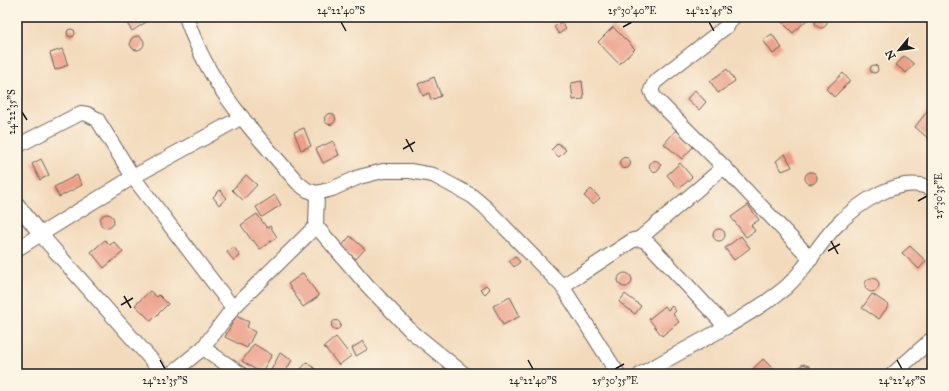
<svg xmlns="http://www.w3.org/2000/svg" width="949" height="391" font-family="'IM FELL Great Primer',serif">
  <rect width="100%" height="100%" fill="#fcf5e5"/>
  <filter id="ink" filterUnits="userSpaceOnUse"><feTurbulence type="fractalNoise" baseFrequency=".025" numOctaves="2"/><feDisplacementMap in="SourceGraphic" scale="8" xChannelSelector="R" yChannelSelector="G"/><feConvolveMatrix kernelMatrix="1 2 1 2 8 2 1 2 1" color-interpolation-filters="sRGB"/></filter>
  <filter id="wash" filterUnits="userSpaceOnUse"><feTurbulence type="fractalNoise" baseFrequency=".012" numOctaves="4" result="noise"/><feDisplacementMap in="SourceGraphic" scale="16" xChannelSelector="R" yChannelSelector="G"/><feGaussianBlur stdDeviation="0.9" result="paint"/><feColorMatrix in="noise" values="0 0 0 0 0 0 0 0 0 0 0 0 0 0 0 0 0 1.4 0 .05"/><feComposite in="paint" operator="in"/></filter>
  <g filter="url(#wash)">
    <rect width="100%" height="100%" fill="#f3dabc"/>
    <g id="blocks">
      <g fill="#ec9e87">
        <circle cx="821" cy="22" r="6"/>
        <path d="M135,17H149L151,19L132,31L126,22Z"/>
        <path d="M779,17H810L793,33L778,18Z"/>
        <path d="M561,22L566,29L559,34L554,27Z"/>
        <path d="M613,27L635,49L619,64L598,42Z"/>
        <circle cx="71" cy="33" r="4"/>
        <path d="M772,34L782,48L773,54L763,40Z"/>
        <circle cx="137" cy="43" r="7"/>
        <path d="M62,49L68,65L55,70L50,53Z"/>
        <path d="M904,56L914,64L906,73L896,65Z"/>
        <circle cx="874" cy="69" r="4"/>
        <path d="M727,69L735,81L718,93L710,81Z"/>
        <path d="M843,73L850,81L834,97L826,89Z"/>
        <path d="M434,77L441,96L431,100L429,93L423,96L418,84Z"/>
        <path d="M582,81L584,99L573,100L571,83Z"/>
        <path d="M695,90L706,102L699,110L687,99Z"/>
        <path d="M929,109L932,112V137L930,140L915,127Z"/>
        <circle cx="330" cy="119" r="5.5"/>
        <path d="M304,128L311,146L301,150L294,132Z"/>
        <path d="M676,130L694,146L682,159L664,144Z"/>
        <path d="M333,141L339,155L323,163L316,149Z"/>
        <path d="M558,143L566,150L559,157L551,150Z"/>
        <path d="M785,154L792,167L782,171L776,161Z"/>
        <circle cx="625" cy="163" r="5.5"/>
        <path d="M41,159L49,175L40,180L32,164Z"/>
        <circle cx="655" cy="166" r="5.5"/>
        <path d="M680,163L692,177L679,189L667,175Z"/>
        <circle cx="811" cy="178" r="6"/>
        <path d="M77,175L82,185L59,197L54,187Z"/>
        <path d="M246,175L257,185L243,200L232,190Z"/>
        <path d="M591,189L600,198L593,204L584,196Z"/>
        <path d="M220,190L227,198L219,205L213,197Z"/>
        <path d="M275,195L281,205L262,217L256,207Z"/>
        <path d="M748,205L759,220L751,225L755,231L746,237L731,217Z"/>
        <path d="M257,214L267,228L270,226L277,237L260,249L253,240L252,241L241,225Z"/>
        <circle cx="107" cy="221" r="7"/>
        <circle cx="719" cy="235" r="6"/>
        <path d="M350,236L365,249L356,259L341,247Z"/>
        <path d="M741,236L750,248L734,260L725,248Z"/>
        <path d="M105,240L110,245L114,242L123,252L104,268L91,252Z"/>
        <path d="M910,246L926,261L919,269L902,253Z"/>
        <path d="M234,247L240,256L234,261L227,252Z"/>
        <path d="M515,256L520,262L514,267L509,261Z"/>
        <path d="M303,273L319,296L303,307L288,284Z"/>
        <circle cx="625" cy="280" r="7"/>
        <circle cx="872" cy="285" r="7"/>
        <path d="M486,285L490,289L485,294L480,289Z"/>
        <path d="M150,291L157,297L159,295L168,304L151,321L135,305Z"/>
        <path d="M625,294L641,306L635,314L619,302Z"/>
        <path d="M872,294L889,305L879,319L862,308Z"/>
        <path d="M510,297L520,316L503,325L493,306Z"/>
        <path d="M665,306L668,310L672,306L676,311L673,314L679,322L662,336L649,319Z"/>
        <path d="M236,316L249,322L247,327L255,332L247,348L225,337Z"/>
        <circle cx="336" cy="325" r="4.5"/>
        <path d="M336,337L351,356L339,365L324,347Z"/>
        <path d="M363,341L368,349L356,356L352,348Z"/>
        <path d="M254,344L272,355L261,373L242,361Z"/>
        <path d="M280,353L292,360L284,374H269Z"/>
        <path d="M763,359L778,374H758L753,369Z"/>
        <path d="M307,362L321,374H297Z"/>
        <path d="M803,364L809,366L811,370L810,374H799L798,368Z"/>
        <path d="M115,370L120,374H111Z"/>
      </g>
    </g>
  </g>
  <g filter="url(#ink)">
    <use href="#blocks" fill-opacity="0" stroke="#675e54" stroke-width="1"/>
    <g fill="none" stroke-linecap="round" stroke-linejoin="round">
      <defs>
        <g id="minor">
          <path d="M186,17C194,41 205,64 219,86C242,121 271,152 298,183L307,190L317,193L332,189L359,177L383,171H410L433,175L472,196L485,207L562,286L580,275L633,240C642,238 644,240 651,246L726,327C746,315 767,303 785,288C805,271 817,246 835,227C857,204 900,173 932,189"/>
          <path d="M17,146L81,113L87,114L97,119L133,177L233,308"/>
          <path d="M724,167L811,259"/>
          <path d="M317,193L316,226L367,285L411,331L464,374"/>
          <path d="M17,204L41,235L164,374"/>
          <path d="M639,239L724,167L654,97L651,90L655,82L727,26L733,17"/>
          <path d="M17,249L133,177L242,117"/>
          <path d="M562,286L618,374"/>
          <path d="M203,348L241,374"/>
          <path d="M171,374L203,348L233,308L316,226"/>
          <path d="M641,374L726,327"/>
          <path d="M893,374L932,339"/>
        </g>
      </defs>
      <use href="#minor" stroke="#675e54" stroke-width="16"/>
      <use href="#minor" stroke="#fff" stroke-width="14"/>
    </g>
  </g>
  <path fill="none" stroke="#1c1c1c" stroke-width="1.5" d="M341,22L346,31M709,22L714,31M623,27L632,22M22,112L27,120M406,139L413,152M403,149L415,142M918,201L927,196M831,241L838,254M828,251L840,244M124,296L131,308M121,305L133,298M160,360L165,369M528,360L533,369M897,360L902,369M615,369L624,364"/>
  <rect width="949" height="391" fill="none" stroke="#fcf5e5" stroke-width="44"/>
  <g transform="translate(899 50) rotate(241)" stroke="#fcf5e5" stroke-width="3" paint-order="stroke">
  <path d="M0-3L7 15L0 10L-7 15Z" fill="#1c1c1c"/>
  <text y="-6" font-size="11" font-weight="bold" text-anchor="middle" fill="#1c1c1c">N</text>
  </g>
  <rect x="22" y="22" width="905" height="347" fill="none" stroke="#1c1c1c" stroke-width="1.5"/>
  <g font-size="10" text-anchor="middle" fill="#1c1c1c">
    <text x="341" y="14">24°22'40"S</text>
    <text x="632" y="14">25°30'40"E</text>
    <text x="709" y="14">24°22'45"S</text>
    <text transform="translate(11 112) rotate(-90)" y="4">24°22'35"S</text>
    <text transform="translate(938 196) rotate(-90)" y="4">25°30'35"E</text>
    <text x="165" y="384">24°22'35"S</text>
    <text x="533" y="384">24°22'40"S</text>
    <text x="615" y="384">25°30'35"E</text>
    <text x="902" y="384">24°22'45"S</text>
  </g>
</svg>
